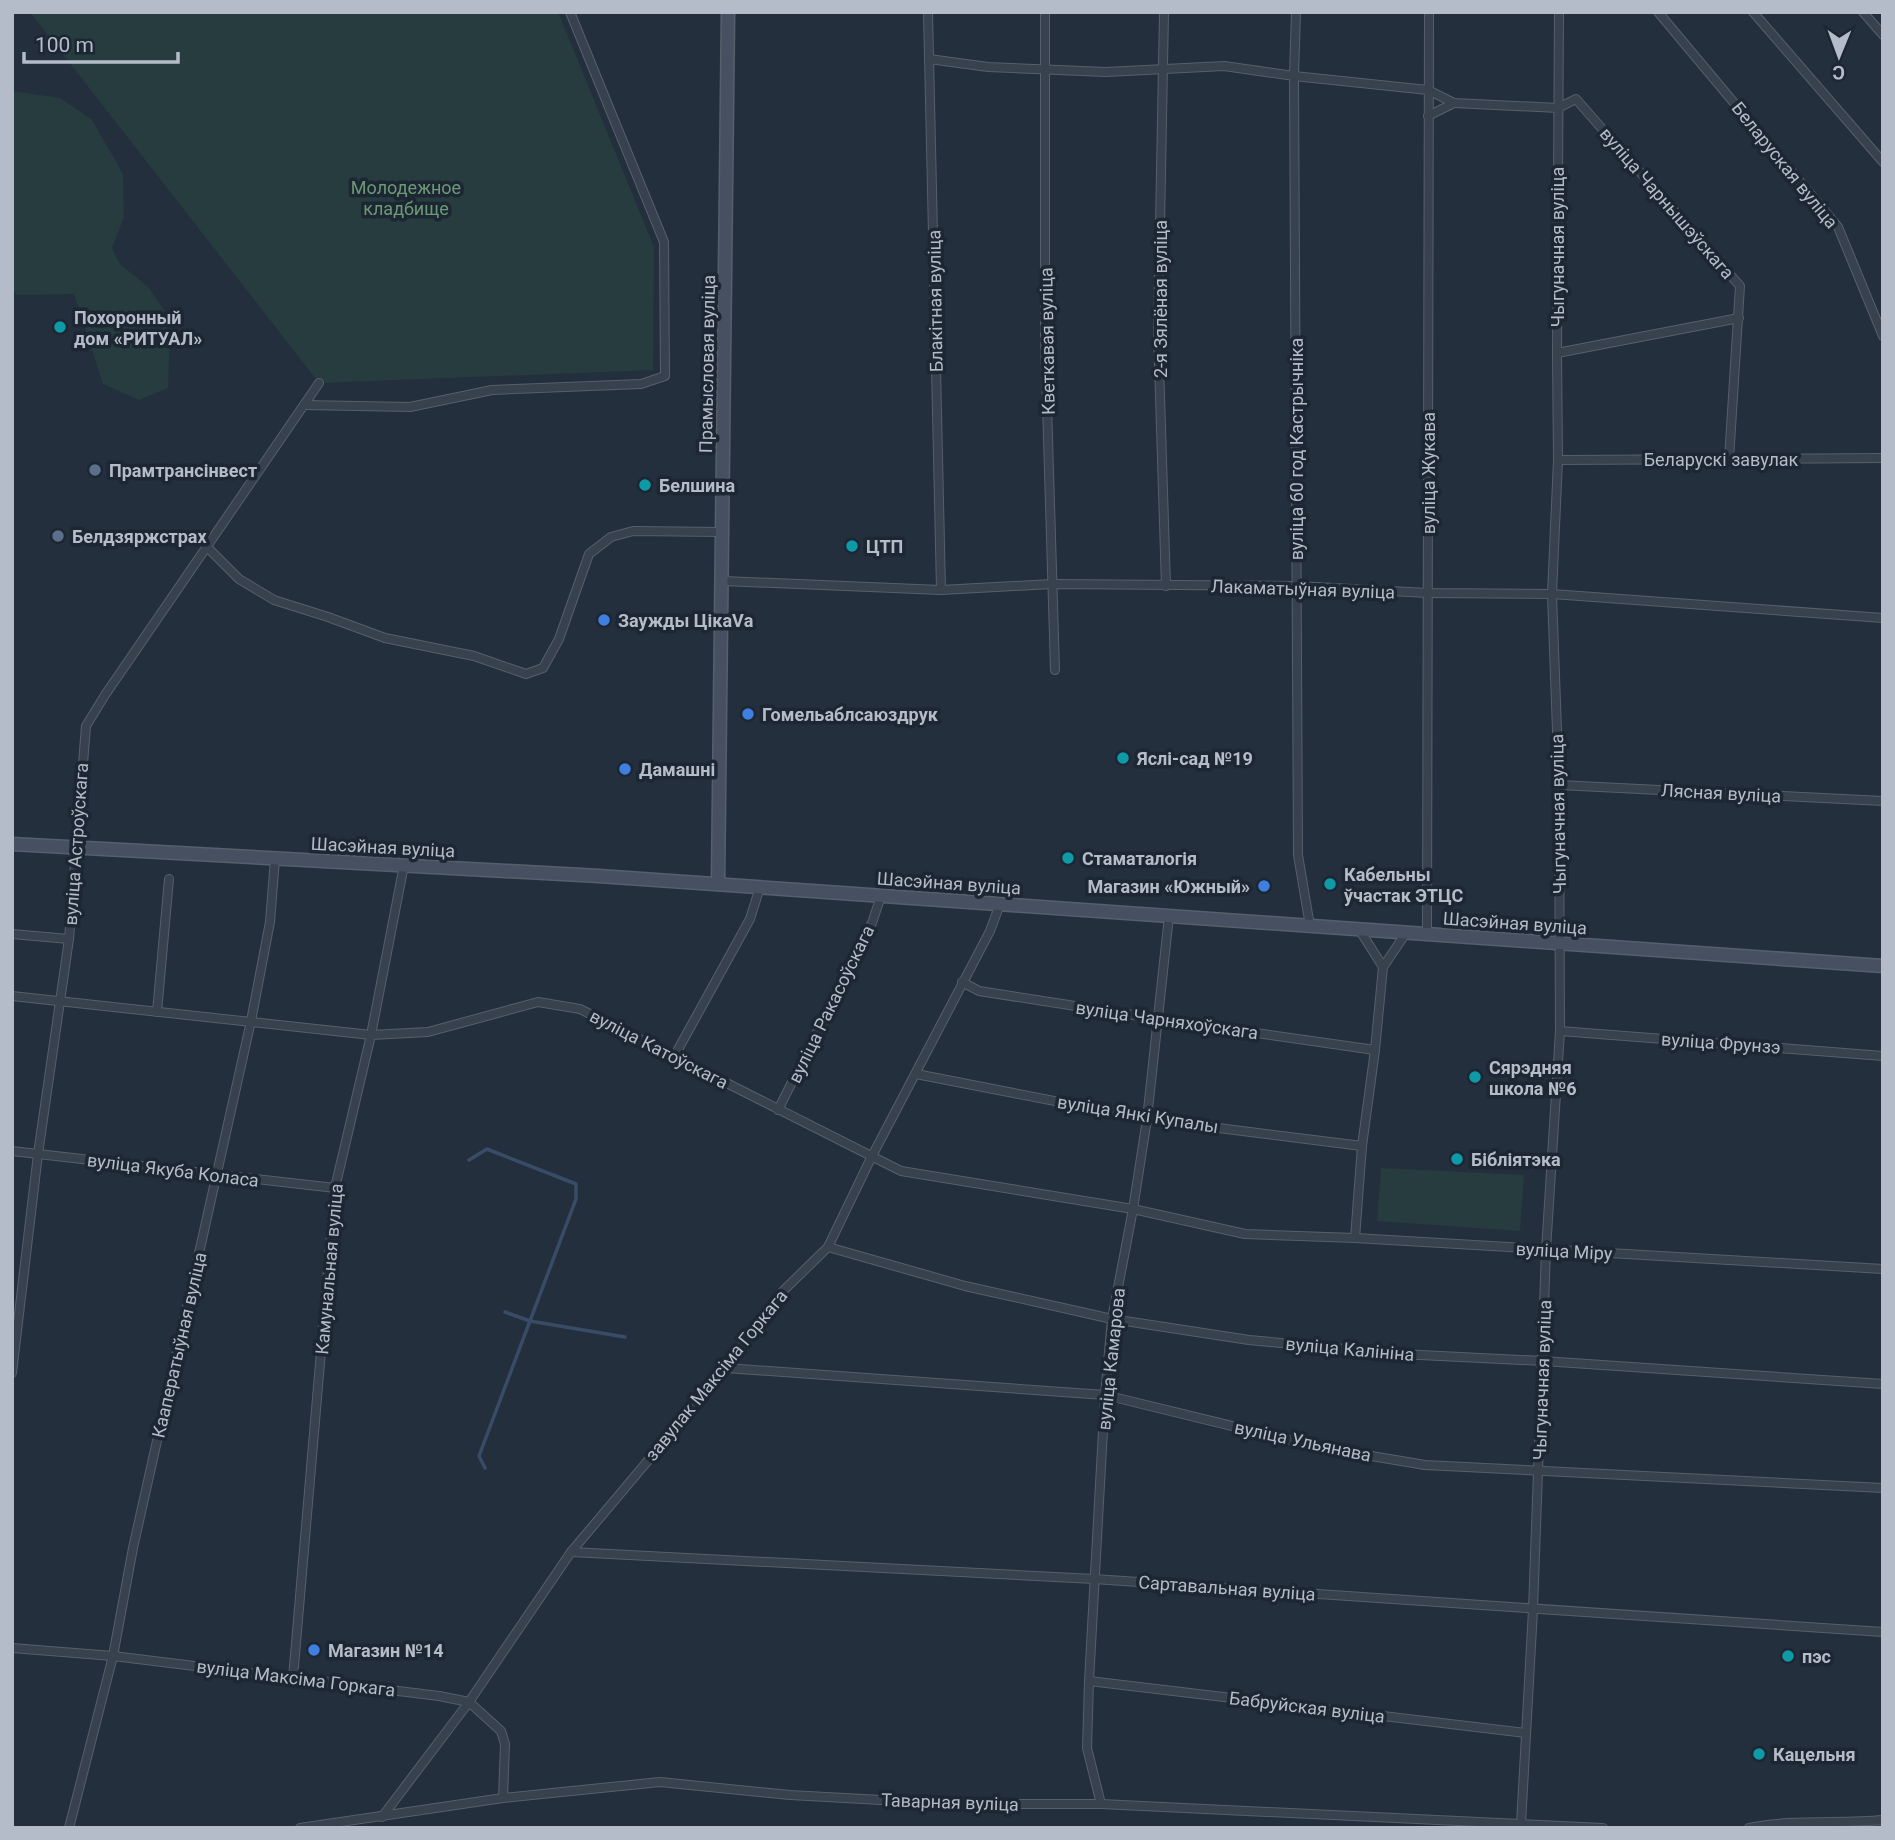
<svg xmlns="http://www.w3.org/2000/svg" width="1895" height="1840" font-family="Roboto,sans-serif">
  <rect width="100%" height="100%" fill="#242f3e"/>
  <g fill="#263c3f">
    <path d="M30,12H558L654,247L653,370L319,383Z"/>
    <path d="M12,91L60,98L92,120L123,174L124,217L112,248L119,263L149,288L170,319L168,388L139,400L103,384L74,294L17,295L12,289Z"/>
    <path d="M1381,1168L1524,1175L1520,1231L1377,1221Z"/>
  </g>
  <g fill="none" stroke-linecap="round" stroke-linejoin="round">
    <g stroke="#394c67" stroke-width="3.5">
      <path d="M469,1160L487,1149L576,1184V1199L479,1456L485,1468"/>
      <path d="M505,1312L530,1321L625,1337"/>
    </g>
    <defs>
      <g id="street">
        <path d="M928,12L941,590"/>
        <path d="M1045,12V338L1055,670"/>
        <path d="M1164,12L1158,333L1166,586"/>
        <path d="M1296,12L1294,76L1298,855L1310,926"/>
        <path d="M1658,12L1838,227L1883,336"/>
        <path d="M1753,12L1883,162"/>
        <path d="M1863,12L1883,35"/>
        <path d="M929,59L988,67L1106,72L1224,66L1294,76L1428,90L1454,103L1558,108L1576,99L1740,286L1729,459"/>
        <path d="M1428,116L1454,103"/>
        <path d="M1557,353L1739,318"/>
        <path d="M304,405L410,407L492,390L641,384L665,376L664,242L570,12"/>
        <path d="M1558,460L1883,458"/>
        <path d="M207,547L239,579L274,600L328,617L385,638L474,656L526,674L543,668L559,639L589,554L611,537L633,531L723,532"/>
        <path d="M723,581L941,590L1052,584L1296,586L1428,593L1552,594L1883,618"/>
        <path d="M1559,785L1883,801"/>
        <path d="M12,934L69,939"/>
        <path d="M1427,934L1429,12"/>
        <path d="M1383,967L1406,933"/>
        <path d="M962,982L979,991L1159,1019L1375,1050"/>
        <path d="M12,996L371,1035L428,1032L538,1002L580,1009L901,1171L1133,1209L1245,1234L1355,1238L1883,1269"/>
        <path d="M157,1012L169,879"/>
        <path d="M1560,1031L1883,1056"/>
        <path d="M675,1055L750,919L760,887"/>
        <path d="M916,1074L1147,1119L1362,1146"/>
        <path d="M778,1110L872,923L881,896"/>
        <path d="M12,1151L335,1188"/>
        <path d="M1355,1238L1362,1146L1375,1050L1383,967L1359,929"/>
        <path d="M828,1247L965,1286L1112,1319L1249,1340L1400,1354L1543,1361L1883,1384"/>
        <path d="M726,1368L1105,1395L1318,1447L1425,1465L1883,1488"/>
        <path d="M12,1373L38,1154L69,939L86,726L105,695L319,383"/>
        <path d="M571,1552L1094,1579L1883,1632"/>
        <path d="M12,1648L113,1656L439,1696L469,1702L501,1731L505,1744L503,1798"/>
        <path d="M293,1678L335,1188L371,1035L404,865"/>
        <path d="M1089,1681L1526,1733"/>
        <path d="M1101,1804L1087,1748L1089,1681L1105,1395L1112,1319L1133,1209L1147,1119L1169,916"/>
        <path d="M382,1817L469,1702L571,1552L726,1368L783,1291L828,1247L871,1158L990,931L1000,904"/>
        <path d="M1521,1824L1533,1610L1546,1250L1560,1031L1559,785L1552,594L1558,460L1557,353L1559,12"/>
        <path d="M69,1828L113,1656L133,1548L251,1021L270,922L275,859"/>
        <path d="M300,1828L503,1798L660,1782L790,1795L954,1804H1101L1603,1828"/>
        <path d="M1749,1828C1792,1819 1838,1824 1883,1820"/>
      </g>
      <g id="secondary">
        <path d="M12,844L599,876L1883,966"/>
        <path d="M718,884L728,12"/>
      </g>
    </defs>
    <use href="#street" stroke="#565f6c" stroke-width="10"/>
    <use href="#secondary" stroke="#565f6c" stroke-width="15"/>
    <use href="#street" stroke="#38414e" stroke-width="8"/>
    <use href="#secondary" stroke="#465061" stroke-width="12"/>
  </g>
  <g fill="#0f9aa8" stroke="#1d2633" stroke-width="2.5">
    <circle cx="60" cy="327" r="7"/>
    <circle cx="645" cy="485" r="7"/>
    <circle cx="852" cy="546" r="7"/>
    <circle cx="1123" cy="758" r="7"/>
    <circle cx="1068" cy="858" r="7"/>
    <circle cx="1330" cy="884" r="7"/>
    <circle cx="1475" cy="1077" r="7"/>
    <circle cx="1457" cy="1159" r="7"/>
    <circle cx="1788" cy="1656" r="7"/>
    <circle cx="1759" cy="1754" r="7"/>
  </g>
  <g fill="#5c6f8a" stroke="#1d2633" stroke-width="2.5">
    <circle cx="95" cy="470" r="7"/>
    <circle cx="58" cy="536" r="7"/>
  </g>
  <g fill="#3f7fe0" stroke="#1d2633" stroke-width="2.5">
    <circle cx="604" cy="620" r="7"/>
    <circle cx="748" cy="714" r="7"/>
    <circle cx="625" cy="769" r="7"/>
    <circle cx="1264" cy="886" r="7"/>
    <circle cx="314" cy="1650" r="7"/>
  </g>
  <g text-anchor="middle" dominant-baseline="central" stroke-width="7" stroke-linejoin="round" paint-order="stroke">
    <g font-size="18" fill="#b4bcc9" stroke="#1d2633">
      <text transform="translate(1785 165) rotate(51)">Беларуская вуліца</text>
      <text transform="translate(1667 203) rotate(49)">вуліца Чарнышэўскага</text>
      <text transform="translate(1557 247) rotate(-90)">Чыгуначная вуліца</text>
      <text transform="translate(1160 299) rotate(-90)">2-я Зялёная вуліца</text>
      <text transform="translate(935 301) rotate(-91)">Блакітная вуліца</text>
      <text transform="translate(1047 341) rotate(-91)">Кветкавая вуліца</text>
      <text transform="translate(707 364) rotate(-89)">Прамысловая вуліца</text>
      <text transform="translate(1296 449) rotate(-90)">вуліца 60 год Кастрычніка</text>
      <text x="1721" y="459">Беларускі завулак</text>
      <text transform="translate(1428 473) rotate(-90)">вуліца Жукава</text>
      <text transform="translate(1303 589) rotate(2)">Лакаматыўная вуліца</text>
      <text transform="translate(1721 793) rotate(3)">Лясная вуліца</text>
      <text transform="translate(1558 814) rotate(-91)">Чыгуначная вуліца</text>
      <text transform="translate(76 844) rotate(-86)">вуліца Астроўскага</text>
      <text transform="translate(383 847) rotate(3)">Шасэйная вуліца</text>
      <text transform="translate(949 883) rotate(4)">Шасэйная вуліца</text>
      <text transform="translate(1515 923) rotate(4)">Шасэйная вуліца</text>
      <text transform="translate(831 1004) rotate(-64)">вуліца Ракасоўскага</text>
      <text transform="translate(1167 1020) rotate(8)">вуліца Чарняхоўскага</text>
      <text transform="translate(1721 1043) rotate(4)">вуліца Фрунзэ</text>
      <text transform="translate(659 1049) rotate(27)">вуліца Катоўскага</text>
      <text transform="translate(1138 1114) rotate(9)">вуліца Янкі Купалы</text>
      <text transform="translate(173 1170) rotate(7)">вуліца Якуба Коласа</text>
      <text transform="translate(1564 1251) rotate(3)">вуліца Міру</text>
      <text transform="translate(329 1269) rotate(-85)">Камунальная вуліца</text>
      <text transform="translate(179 1345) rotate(-77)">Кааператыўная вуліца</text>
      <text transform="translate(1350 1349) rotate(5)">вуліца Калініна</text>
      <text transform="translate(1111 1359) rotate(-84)">вуліца Камарова</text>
      <text transform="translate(716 1375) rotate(-51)">завулак Максіма Горкага</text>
      <text transform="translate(1542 1380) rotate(-88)">Чыгуначная вуліца</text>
      <text transform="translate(1303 1441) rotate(12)">вуліца Ульянава</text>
      <text transform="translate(1227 1588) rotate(4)">Сартавальная вуліца</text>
      <text transform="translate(296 1678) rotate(7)">вуліца Максіма Горкага</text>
      <text transform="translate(1307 1707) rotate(7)">Бабруйская вуліца</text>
      <text transform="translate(950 1802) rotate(2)">Таварная вуліца</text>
    </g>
    <g font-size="18" fill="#6b9a76" stroke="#1d2633">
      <text x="406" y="187">Молодежное<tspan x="406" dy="21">кладбище</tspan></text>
    </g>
    <g font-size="18" font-weight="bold" fill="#b4bcc9" stroke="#1d2633" text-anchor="start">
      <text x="74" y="317">Похоронный<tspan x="74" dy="21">дом «РИТУАЛ»</tspan></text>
      <text x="109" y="470">Прамтрансінвест</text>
      <text x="659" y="485">Белшина</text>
      <text x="72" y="536">Белдзяржстрах</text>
      <text x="866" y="546">ЦТП</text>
      <text x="618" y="620">Заужды ЦікаVа</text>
      <text x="762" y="714">Гомельаблсаюздрук</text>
      <text x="1137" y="758">Яслі-сад №19</text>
      <text x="639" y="769">Дамашні</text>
      <text x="1082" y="858">Стаматалогія</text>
      <text x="1344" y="874">Кабельны<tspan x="1344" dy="21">ўчастак ЭТЦС</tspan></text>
      <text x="1250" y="886" text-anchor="end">Магазин «Южный»</text>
      <text x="1489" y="1067">Сярэдняя<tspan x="1489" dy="21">школа №6</tspan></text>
      <text x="1471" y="1159">Бібліятэка</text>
      <text x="328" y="1650">Магазин №14</text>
      <text x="1802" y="1656">пэс</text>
      <text x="1773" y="1754">Кацельня</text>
    </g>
  </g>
  <rect width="1895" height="1840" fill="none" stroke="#b4bcc9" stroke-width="28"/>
  <g transform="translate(1839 56) rotate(181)" stroke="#1d2633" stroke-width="5" paint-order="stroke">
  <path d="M0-5L12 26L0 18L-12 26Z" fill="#b4bcc9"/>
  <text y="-10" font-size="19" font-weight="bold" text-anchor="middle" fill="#b4bcc9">С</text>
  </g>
  <path d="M24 52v10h154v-10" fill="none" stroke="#b4bcc9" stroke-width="3.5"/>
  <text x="35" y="52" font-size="21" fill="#b4bcc9" stroke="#1d2633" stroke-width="5" paint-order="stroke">100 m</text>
</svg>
